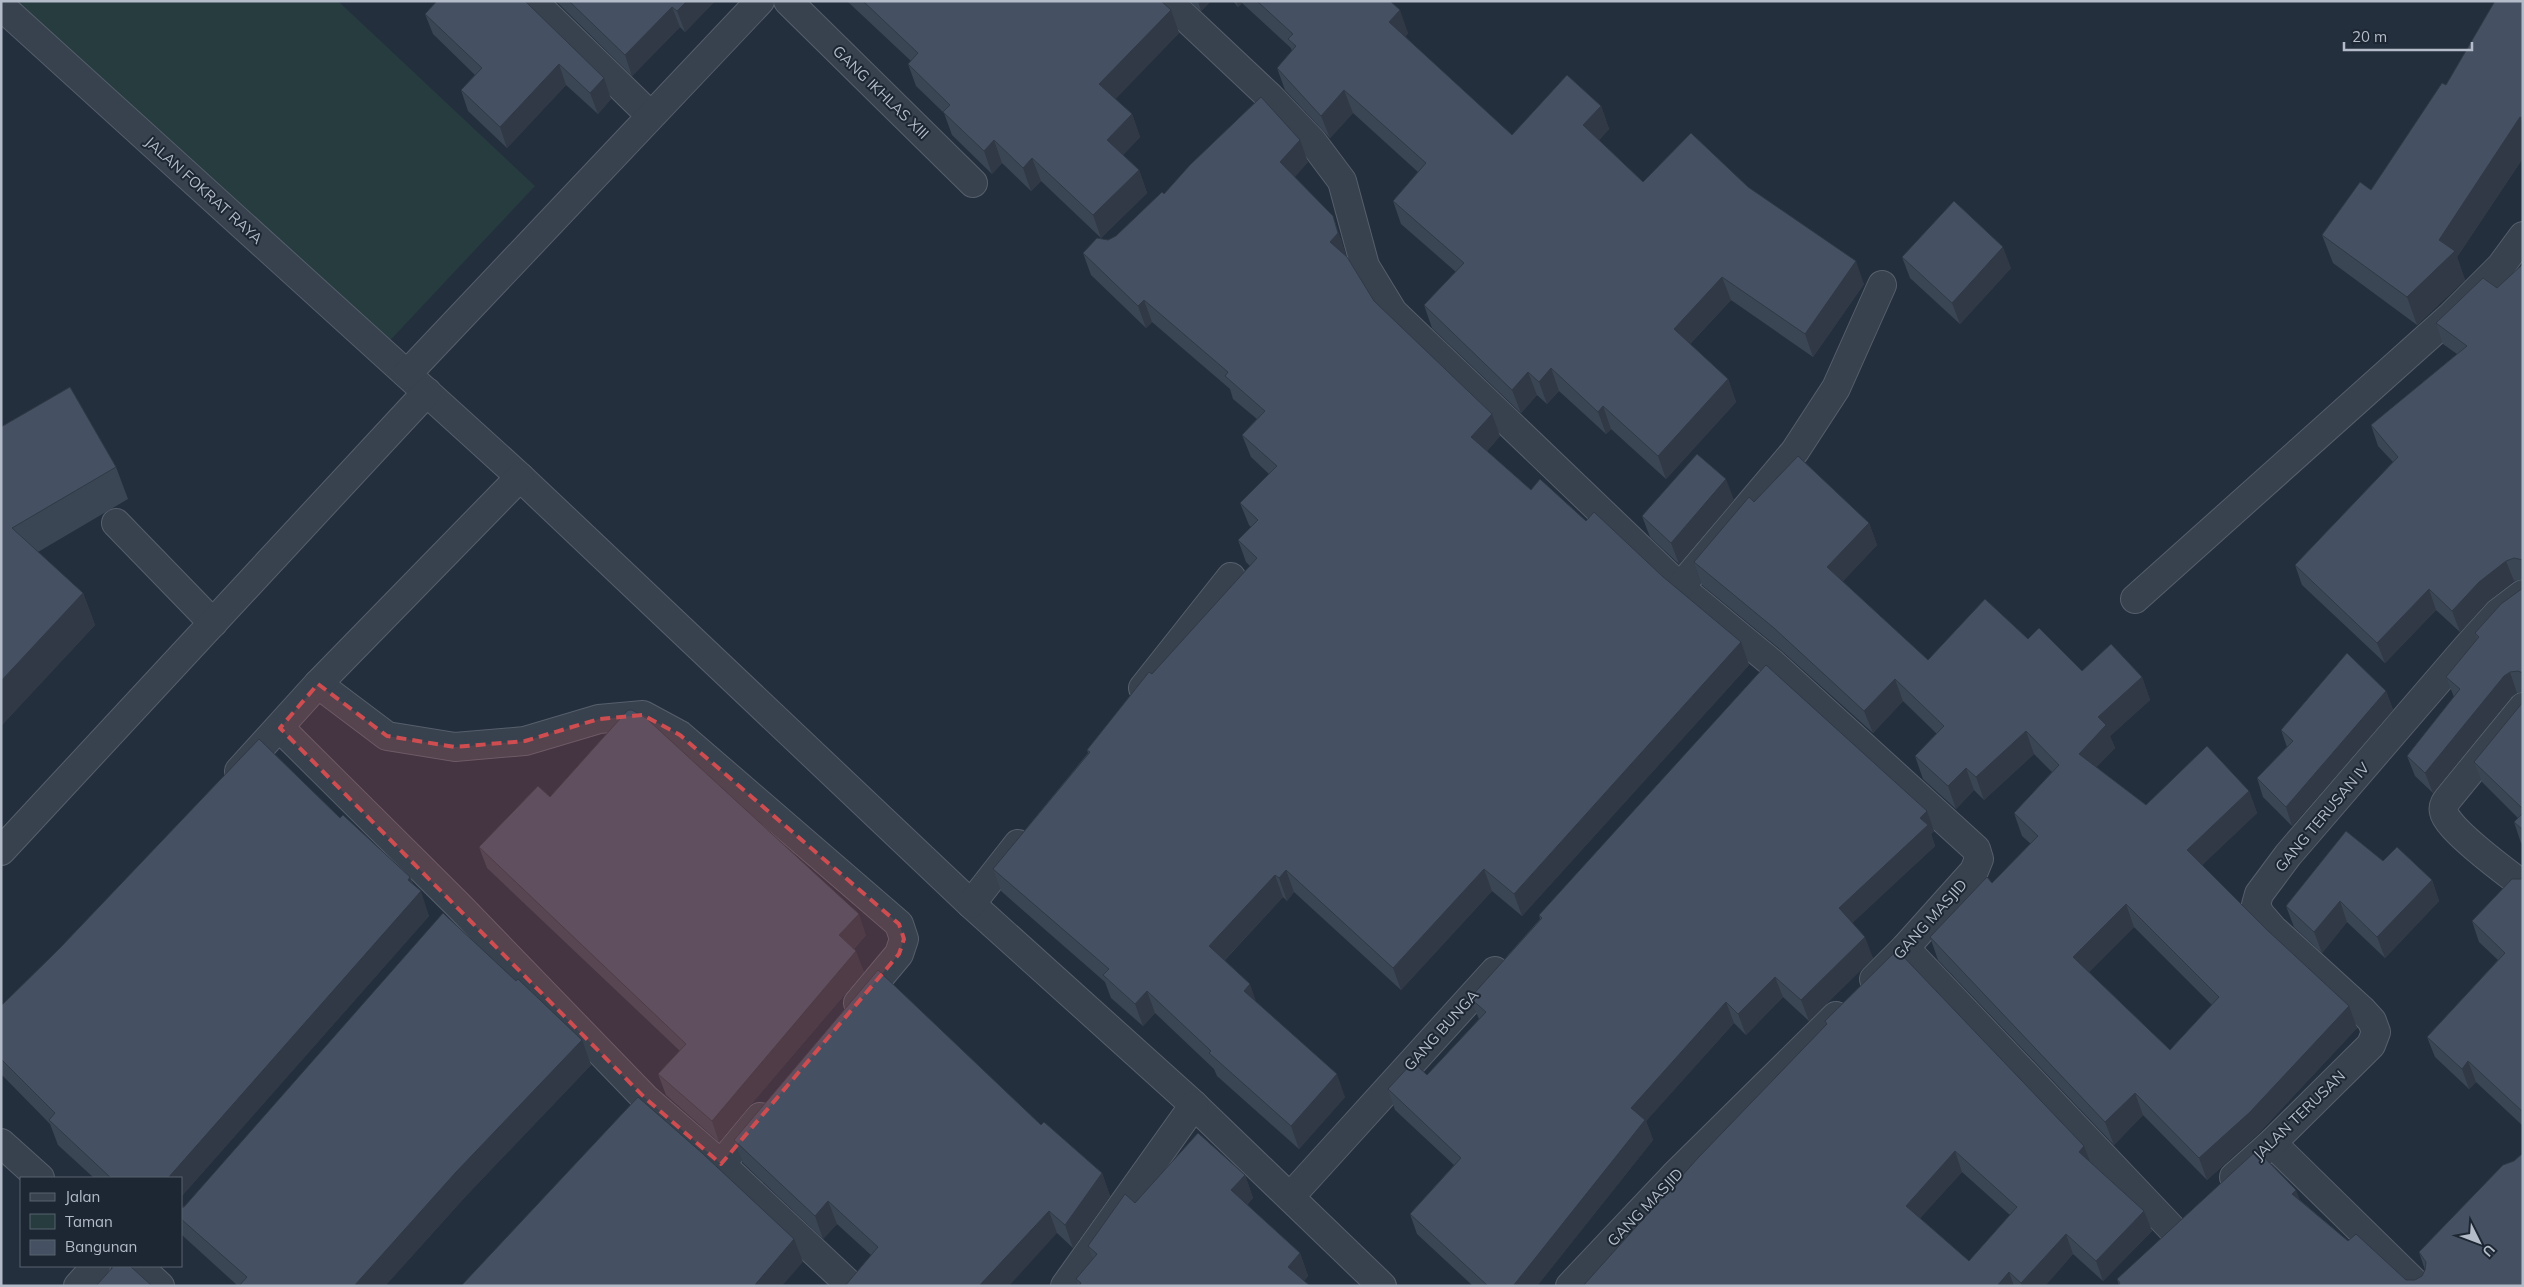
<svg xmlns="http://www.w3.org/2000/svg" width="2524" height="1287" font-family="Mulish,sans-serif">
  <rect width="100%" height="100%" fill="#242f3e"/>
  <path fill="#263c3f" d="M10,1H338L535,186L382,349Z"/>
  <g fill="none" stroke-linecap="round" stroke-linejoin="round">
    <defs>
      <g id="minor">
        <path d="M533,1L650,115"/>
        <path d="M788,1L973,183"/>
        <path d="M1168,1L1270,97L1312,141L1342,181L1365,266L1393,312L1680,587L1772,663L1976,849L1979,859L1974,871L1905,948L1874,979"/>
        <path d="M1,6L520,477L971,904L1194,1105L1382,1286"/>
        <path d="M407,374L760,1"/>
        <path d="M116,523L213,623"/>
        <path d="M1680,587L1795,451L1836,388L1882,285"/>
        <path d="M2135,599L2450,317L2501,266L2523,236"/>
        <path d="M318,684L387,736L455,747L525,741L599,719L643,715L680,735L899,924L904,939L899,954L858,1003"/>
        <path d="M1143,688L1231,577"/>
        <path d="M2523,707L2451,795C2447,800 2442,805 2444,812C2446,828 2507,873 2523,885"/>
        <path d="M280,728L459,906L645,1098L721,1164L851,1286"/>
        <path d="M239,771L318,684L520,477"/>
        <path d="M1,851L427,392"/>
        <path d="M971,904L1018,844"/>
        <path d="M1905,948L2174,1231"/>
        <path d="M1,1143L40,1178"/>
        <path d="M2272,1143L2418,1286"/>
        <path d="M721,1164L760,1117"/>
        <path d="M2234,1177L2272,1143L2371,1045L2376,1032L2372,1021L2361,1009L2273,929L2260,914L2256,905L2259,894L2288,855L2468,646L2498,613L2523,594"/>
        <path d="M1290,1197L1495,971"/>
        <path d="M138,1266L160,1286"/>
        <path d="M78,1286L96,1266"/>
        <path d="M1065,1286L1194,1105"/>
        <path d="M1570,1286L1674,1176L1836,1016"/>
      </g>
    </defs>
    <use href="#minor" stroke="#565f6c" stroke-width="30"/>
    <use href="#minor" stroke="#38414e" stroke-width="28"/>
  </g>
  <g fill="#3b4654" fill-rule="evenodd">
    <path d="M525,1L611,99L598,114L566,85L507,148L468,111L461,90L475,75L433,34L425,14Z"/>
    <path d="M556,1H715L685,32L680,27L632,76Z"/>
    <path d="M847,1H1161L1179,33L1115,99L1132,114L1140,137L1123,155L1139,170L1147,193L1101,238L1041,181L1031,191L1002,163L992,174L952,135L944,113L916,86L908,64L911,61Z"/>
    <path d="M1190,1H1211L1201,11Z"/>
    <path d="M1233,1H1390L1408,33L1405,37L1512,135L1601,106L1609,129L1599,140L1643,182L1748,187L1864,284L1813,357L1731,300L1690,344L1728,379L1736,402L1666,479L1611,429L1606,434L1559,391L1547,404L1537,395L1521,413L1432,328L1424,305L1456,272L1401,224L1393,201L1418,172L1353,113L1330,138L1285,90L1277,68L1292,51L1291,48L1242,3L1238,7Z"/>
    <path d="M2523,1V158L2457,257L2465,280L2417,325L2333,263L2322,235L2371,190L2446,85Z"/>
    <path d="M1308,162L1294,177L1341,239L1346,256L1374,301L1500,436L1487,451L1531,490L1586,521L1662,576L1741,642L1749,665L1522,916L1492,891L1401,990L1294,892L1287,901L1283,897L1225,960L1257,1003L1345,1097L1299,1149L1217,1076L1214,1069L1155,1013L1143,1026L1111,998L1105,982L1001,891L993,869L1088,753L1087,750L1152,674L1250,566L1246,562L1238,540L1251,527L1249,525L1240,503L1269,474L1251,457L1242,435L1257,419L1233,399L1230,389L1152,322L1146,328L1091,275L1083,253L1116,236L1164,194Z"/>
    <path d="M1902,257L2011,268L1960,324L1910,278Z"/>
    <path d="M2523,264V579L2514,581L2487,602L2460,632L2436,610L2385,663L2302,585L2295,565L2393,462L2378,446L2371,425L2457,354L2443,344L2436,323L2497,288Z"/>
    <path d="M1,427L116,467L128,499L38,552L83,593L95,625L1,726Z"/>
    <path d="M1734,500L1679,564L1650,537L1642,516Z"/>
    <path d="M1754,502L1869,523L1877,545L1842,582L1928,660L2028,639L2082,671L2142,677L2150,700L2110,736L2115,748L2096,767L2146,805L2249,791L2257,813L2202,865L2266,929L2349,1006L2357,1028L2258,1134L2207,1180L2143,1115L2114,1145L1938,960L1930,937L1992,883L2031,844L2022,836L2014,813L2052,772L2034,754L1984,800L1974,790L1956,809L1923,779L1915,756L1937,734L1903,701L1873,733L1782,651L1702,585L1694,562ZM2134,927L2212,1005L2170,1050L2089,972Z"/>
    <path d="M2523,588V692L2517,693L2511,697L2433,793L2415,776L2407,756L2454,697L2446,677L2477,639L2475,633Z"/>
    <path d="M2386,691L2393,710L2292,826L2263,797L2257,778L2287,747L2281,730Z"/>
    <path d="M2523,702V844L2521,843L2514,822L2518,818L2482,782L2474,762Z"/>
    <path d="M550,797L866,935L854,949L864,972L719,1142L666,1095L658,1074L680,1051L487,868L479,847Z"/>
    <path d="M1927,811L1934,831L1931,834L1935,846L1852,923L1873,958L1809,1021L1783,997L1746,1035L1734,1023L1646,1121L1653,1140L1537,1286H1473L1417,1234L1410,1214L1454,1165L1395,1110L1388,1089L1427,1075L1479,1019L1470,998L1540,919L1539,915Z"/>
    <path d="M340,818L410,877L413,884L429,916L181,1197V1178H94L58,1145L50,1124L1,1074V1006Z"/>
    <path d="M2383,861L2432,880L2439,901L2385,958L2347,922L2322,953L2294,927L2286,906Z"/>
    <path d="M2523,878V1126L2476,1082L2469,1089L2435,1057L2427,1037L2498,960L2479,942L2472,921Z"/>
    <path d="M516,981L582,1040L591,1065L465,1197L385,1286H238L183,1236L181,1233V1208Z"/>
    <path d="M1825,1021L2090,1162L2144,1211L2152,1231L2103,1281L2073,1254L2045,1286H1583L1826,1025ZM1962,1172L2010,1215L1969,1261L1920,1218Z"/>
    <path d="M1041,1125L1102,1173L1110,1196L1073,1248L1057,1233L871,1255L837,1224L823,1239L743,1163L734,1140Z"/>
    <path d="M2514,1161L2523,1286L2119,1285L2117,1279L2300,1200L2348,1241L2406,1280H2415L2422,1276L2425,1270L2419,1252Z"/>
    <path d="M1245,1175L1253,1198L1247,1205L1300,1253L1308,1276L1304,1281L1078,1286L1076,1279L1093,1259L1088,1246L1135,1203Z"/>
  </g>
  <g fill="#303945">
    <path d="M687,1H715L685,32L677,11Z"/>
    <path d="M1198,1H1211L1201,11Z"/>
    <path d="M1236,1H1241L1242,3L1238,7Z"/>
    <path d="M672,7L680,27L632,76L625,55Z"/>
    <path d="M1171,10L1179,33L1108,107L1099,84Z"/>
    <path d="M1400,10L1408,33L1398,45L1389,22Z"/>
    <path d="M559,64L566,85L507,148L500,127Z"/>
    <path d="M604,78L611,99L598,114L590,93Z"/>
    <path d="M1344,90L1353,113L1330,138L1321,116Z"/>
    <path d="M1601,106L1609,129L1592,148L1583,125Z"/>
    <path d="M1132,114L1140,137L1116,162L1107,140Z"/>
    <path d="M2520,117L2523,124V158L2457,257L2465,280L2417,325L2407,297L2439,240Z"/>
    <path d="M994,140L1002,163L992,174L984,151Z"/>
    <path d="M1300,140L1308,162L1288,185L1280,162Z"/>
    <path d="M1032,158L1041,181L1031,191L1023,168Z"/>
    <path d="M1139,170L1147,193L1101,238L1093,215Z"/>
    <path d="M1333,216L1341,239L1346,256L1338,265L1330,242Z"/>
    <path d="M2003,247L2011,268L1960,324L1952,303Z"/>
    <path d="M1856,261L1864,284L1813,357L1805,334Z"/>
    <path d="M1722,277L1731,300L1682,352L1674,329Z"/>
    <path d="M1144,300L1152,322L1146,328L1138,306Z"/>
    <path d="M1551,368L1559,391L1547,404L1539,382Z"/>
    <path d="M1528,372L1537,395L1521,413L1512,390Z"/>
    <path d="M1728,379L1736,402L1666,479L1658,456Z"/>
    <path d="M1603,406L1611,429L1606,434L1598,412Z"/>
    <path d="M1492,414L1500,436L1479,460L1471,437Z"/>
    <path d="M1726,479L1734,500L1679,564L1671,543Z"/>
    <path d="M1869,523L1877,545L1835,590L1827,567Z"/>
    <path d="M2506,561L2514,581L2487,602L2460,632L2452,611L2479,582Z"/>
    <path d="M2429,589L2436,610L2385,663L2377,643Z"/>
    <path d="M83,593L95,625L1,726V681Z"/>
    <path d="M1741,642L1749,665L1522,916L1514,894Z"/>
    <path d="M2510,672L2517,693L2511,697L2433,793L2425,773L2504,676Z"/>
    <path d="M2142,677L2150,700L2110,736L2115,748L2087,777L2079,754L2098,717Z"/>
    <path d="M1895,679L1903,701L1873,733L1864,711Z"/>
    <path d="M2386,691L2393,710L2292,826L2286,807Z"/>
    <path d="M2026,731L2034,754L1984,800L1976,777Z"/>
    <path d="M1966,768L1974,790L1956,809L1948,786Z"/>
    <path d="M2249,791L2257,813L2195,872L2187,850Z"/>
    <path d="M1927,811L1934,831L1931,834L1935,846L1846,929L1839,908Z"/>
    <path d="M1484,869L1492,891L1401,990L1393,968Z"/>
    <path d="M1286,870L1294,892L1287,901L1279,878Z"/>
    <path d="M1275,875L1283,897L1217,968L1209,946Z"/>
    <path d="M410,877L417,896L421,891L429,916L181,1197V1178H168Z"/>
    <path d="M2432,880L2439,901L2385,958L2377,937Z"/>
    <path d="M2340,901L2347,922L2322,953L2314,932Z"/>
    <path d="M2126,904L2134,927L2081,980L2073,957Z"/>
    <path d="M859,914L866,935L847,956L839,935Z"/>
    <path d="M1865,937L1873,958L1809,1021L1801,1000Z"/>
    <path d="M856,951L864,972L719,1142L712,1121Z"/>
    <path d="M1775,977L1783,997L1746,1035L1738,1014Z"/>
    <path d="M1250,984L1258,1007L1244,991Z"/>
    <path d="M1147,991L1155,1013L1143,1026L1135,1004Z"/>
    <path d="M1726,1002L1734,1023L1646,1121L1653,1140L1537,1286H1513L1631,1108Z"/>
    <path d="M2349,1006L2357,1028L2258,1134L2207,1180L2199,1158Z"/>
    <path d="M582,1040L591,1065L465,1197L385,1286H354L456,1172Z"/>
    <path d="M2468,1061L2476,1082L2469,1089L2462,1069Z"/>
    <path d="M1337,1074L1345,1097L1299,1149L1291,1126Z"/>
    <path d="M2135,1093L2143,1115L2114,1145L2105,1122Z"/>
    <path d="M2084,1146L2092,1167L2079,1152Z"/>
    <path d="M1955,1151L1962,1172L1913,1226L1906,1206Z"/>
    <path d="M1102,1173L1110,1196L1073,1248L1065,1225Z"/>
    <path d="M1245,1175L1253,1198L1239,1213L1231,1190Z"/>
    <path d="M2296,1190L2304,1211L2292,1194Z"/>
    <path d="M828,1201L837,1224L823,1239L815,1216Z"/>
    <path d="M1049,1211L1057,1233L1009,1286H979Z"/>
    <path d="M2144,1211L2152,1231L2103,1281L2096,1261Z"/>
    <path d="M2066,1234L2073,1254L2045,1286H2022L2021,1283Z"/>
    <path d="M794,1239L803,1262L782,1286H754Z"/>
    <path d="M1300,1253L1308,1276L1299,1286L1288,1267Z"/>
    <path d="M2009,1272L2014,1286H1997Z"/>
  </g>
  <g fill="#455162" stroke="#303945" fill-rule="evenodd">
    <path d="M437,1H525L604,78L590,93L559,64L500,127L461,90L482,68L425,14Z"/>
    <path d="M569,1H687L677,11L672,7L625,55Z"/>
    <path d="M863,1H1161L1171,10L1099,84L1132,114L1107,140L1139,170L1093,215L1032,158L1023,168L994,140L984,151L943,112L950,105L908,64L918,53Z"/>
    <path d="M1257,1H1390L1400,10L1389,22L1512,135L1567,75L1601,106L1583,125L1643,182L1691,133L1748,187L1856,261L1805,334L1722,277L1674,329L1728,379L1658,456L1603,406L1598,412L1551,368L1539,382L1528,372L1512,390L1424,305L1464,263L1393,201L1426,163L1344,90L1321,116L1277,68L1296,46L1288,39L1293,34Z"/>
    <path d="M2495,1H2523V119L2520,117L2439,240L2455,251L2407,297L2322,235L2360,182L2371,190L2442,83L2446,85Z"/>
    <path d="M1261,97L1300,140L1280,162L1333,216L1338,233L1330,242L1347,257L1374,301L1492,414L1471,437L1531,490L1540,479L1586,521L1594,512L1662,576L1741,642L1514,894L1484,869L1393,968L1286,870L1279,878L1275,875L1209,946L1250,984L1244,991L1337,1074L1291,1126L1209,1053L1211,1051L1147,991L1135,1004L1103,975L1109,969L993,869L1090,752L1087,750L1149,672L1152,674L1257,558L1238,540L1258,520L1240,503L1277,466L1242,435L1265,411L1225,376L1228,372L1144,300L1138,306L1083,253L1097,238L1108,240L1116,236L1162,192L1164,194L1190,165Z"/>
    <path d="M1954,201L2003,247L1952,303L1902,257Z"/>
    <path d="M2523,264V560L2514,558L2506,561L2479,582L2452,611L2429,589L2377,643L2295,565L2398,457L2371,425L2467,346L2436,323L2483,278L2497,288Z"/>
    <path d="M70,387L116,467L12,528L83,593L1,681V427Z"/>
    <path d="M1697,454L1726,479L1671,543L1642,516Z"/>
    <path d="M1798,456L1869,523L1827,567L1928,660L1985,599L2028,639L2039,628L2082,671L2111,644L2142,677L2098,717L2106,725L2079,754L2146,805L2207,746L2249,791L2187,850L2266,929L2349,1006L2250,1112L2199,1158L2135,1093L2105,1122L1930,937L1987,877L1992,883L2038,836L2014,813L2059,765L2026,731L1976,777L1966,768L1948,786L1915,756L1944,726L1895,679L1864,711L1774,628L1694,562L1749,497L1754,502ZM2126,904L2219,997L2170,1050L2073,957Z"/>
    <path d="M2523,588V673L2518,671L2510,672L2504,676L2425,773L2407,756L2460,689L2446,677L2479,637L2475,633L2501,604Z"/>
    <path d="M2347,653L2386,691L2286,807L2257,778L2293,741L2281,730Z"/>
    <path d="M1766,665L1927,811L1920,818L1928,825L1839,908L1865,937L1801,1000L1775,977L1738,1014L1726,1002L1631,1108L1645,1120L1513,1286H1488L1410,1214L1461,1158L1388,1089L1413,1062L1427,1075L1486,1012L1470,998L1542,918L1539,915Z"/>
    <path d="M2523,702V809L2474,762Z"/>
    <path d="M628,710H632L646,718L859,914L839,935L856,951L712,1121L658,1074L686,1044L479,847L538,786L550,797Z"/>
    <path d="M259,739L340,818L343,815L410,877L408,880L421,891L168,1178H111L49,1120L55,1113L1,1059V1006L59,949Z"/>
    <path d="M2523,813V830L2514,822Z"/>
    <path d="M2346,831L2383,861L2397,847L2432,880L2377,937L2340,901L2314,932L2286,906Z"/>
    <path d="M2523,878V1112L2468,1061L2462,1069L2427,1037L2505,953L2472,921L2512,879H2521Z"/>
    <path d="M443,913L516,981L518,979L582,1040L456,1172L354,1286H239L247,1277L181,1219V1208L184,1207Z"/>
    <path d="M1897,950L2084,1146L2079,1152L2144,1211L2096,1261L2066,1234L2021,1283L2009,1272L1997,1286H1583L1698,1158L1827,1024L1825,1021ZM1955,1151L2017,1207L1969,1261L1906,1206Z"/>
    <path d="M878,970L1041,1125L1044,1122L1102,1173L1065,1225L1049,1211L979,1286H845L878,1247L828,1201L815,1216L734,1140Z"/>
    <path d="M638,1097L702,1153L794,1239L754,1286H461Z"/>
    <path d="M1198,1133L1245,1175L1231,1190L1300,1253L1288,1267L1310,1286H1079L1081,1283L1076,1279L1097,1254L1088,1246L1125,1194L1135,1203Z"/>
    <path d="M2257,1150L2296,1190L2292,1194L2348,1241L2356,1234L2406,1280H2415L2422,1276L2425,1270L2426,1262L2419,1252L2503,1165L2514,1161L2523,1153V1286H2118L2120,1283L2117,1279Z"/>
    <path d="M114,1266H130L152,1286H96Z"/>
  </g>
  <path fill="#ce4d50" fill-opacity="0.2" stroke="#ce4d50" stroke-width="4" stroke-dasharray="10 6" stroke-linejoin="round" d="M318,684L387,736L455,747L525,741L599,719L643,715L680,735L899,924L904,939L899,954L721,1164L645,1098L280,728Z"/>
  <g text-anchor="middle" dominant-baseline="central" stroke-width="4" stroke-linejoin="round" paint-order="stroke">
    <g font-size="15" fill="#b4bcc9" stroke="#1d2633">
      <text transform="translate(881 92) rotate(44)">GANG IKHLAS XIII</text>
      <text transform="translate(204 190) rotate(42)">JALAN FOKRAT RAYA</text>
      <text transform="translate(2322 817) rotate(-50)">GANG TERUSAN IV</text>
      <text transform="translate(1930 919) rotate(-48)">GANG MASJID</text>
      <text transform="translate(1441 1030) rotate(-48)">GANG BUNGA</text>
      <text transform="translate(2299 1115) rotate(-44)">JALAN TERUSAN</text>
      <text transform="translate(1645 1207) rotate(-46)">GANG MASJID</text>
    </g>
  </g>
  <rect width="2524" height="1287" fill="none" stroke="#b4bcc9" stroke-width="5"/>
  <rect x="20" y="1177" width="162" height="90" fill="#1d2633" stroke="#59626f"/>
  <rect x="30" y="1193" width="25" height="8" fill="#38414e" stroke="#59626f"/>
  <text x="65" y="1202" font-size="15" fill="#b4bcc9">Jalan</text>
  <rect x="30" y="1214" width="25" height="15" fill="#263c3f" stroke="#59626f"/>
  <text x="65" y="1227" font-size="15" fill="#b4bcc9">Taman</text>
  <rect x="30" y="1240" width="25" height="15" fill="#455162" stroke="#59626f"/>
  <text x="65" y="1252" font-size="15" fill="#b4bcc9">Bangunan</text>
  <g transform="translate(2479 1242) rotate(132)" stroke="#1d2633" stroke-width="4" paint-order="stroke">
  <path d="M0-4L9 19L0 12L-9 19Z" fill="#b4bcc9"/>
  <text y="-8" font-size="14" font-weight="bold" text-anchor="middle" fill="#b4bcc9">U</text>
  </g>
  <path d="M2344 42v8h128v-8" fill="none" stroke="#b4bcc9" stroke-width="2.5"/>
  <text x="2352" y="42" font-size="15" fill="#b4bcc9" stroke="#1d2633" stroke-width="4" paint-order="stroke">20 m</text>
</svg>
